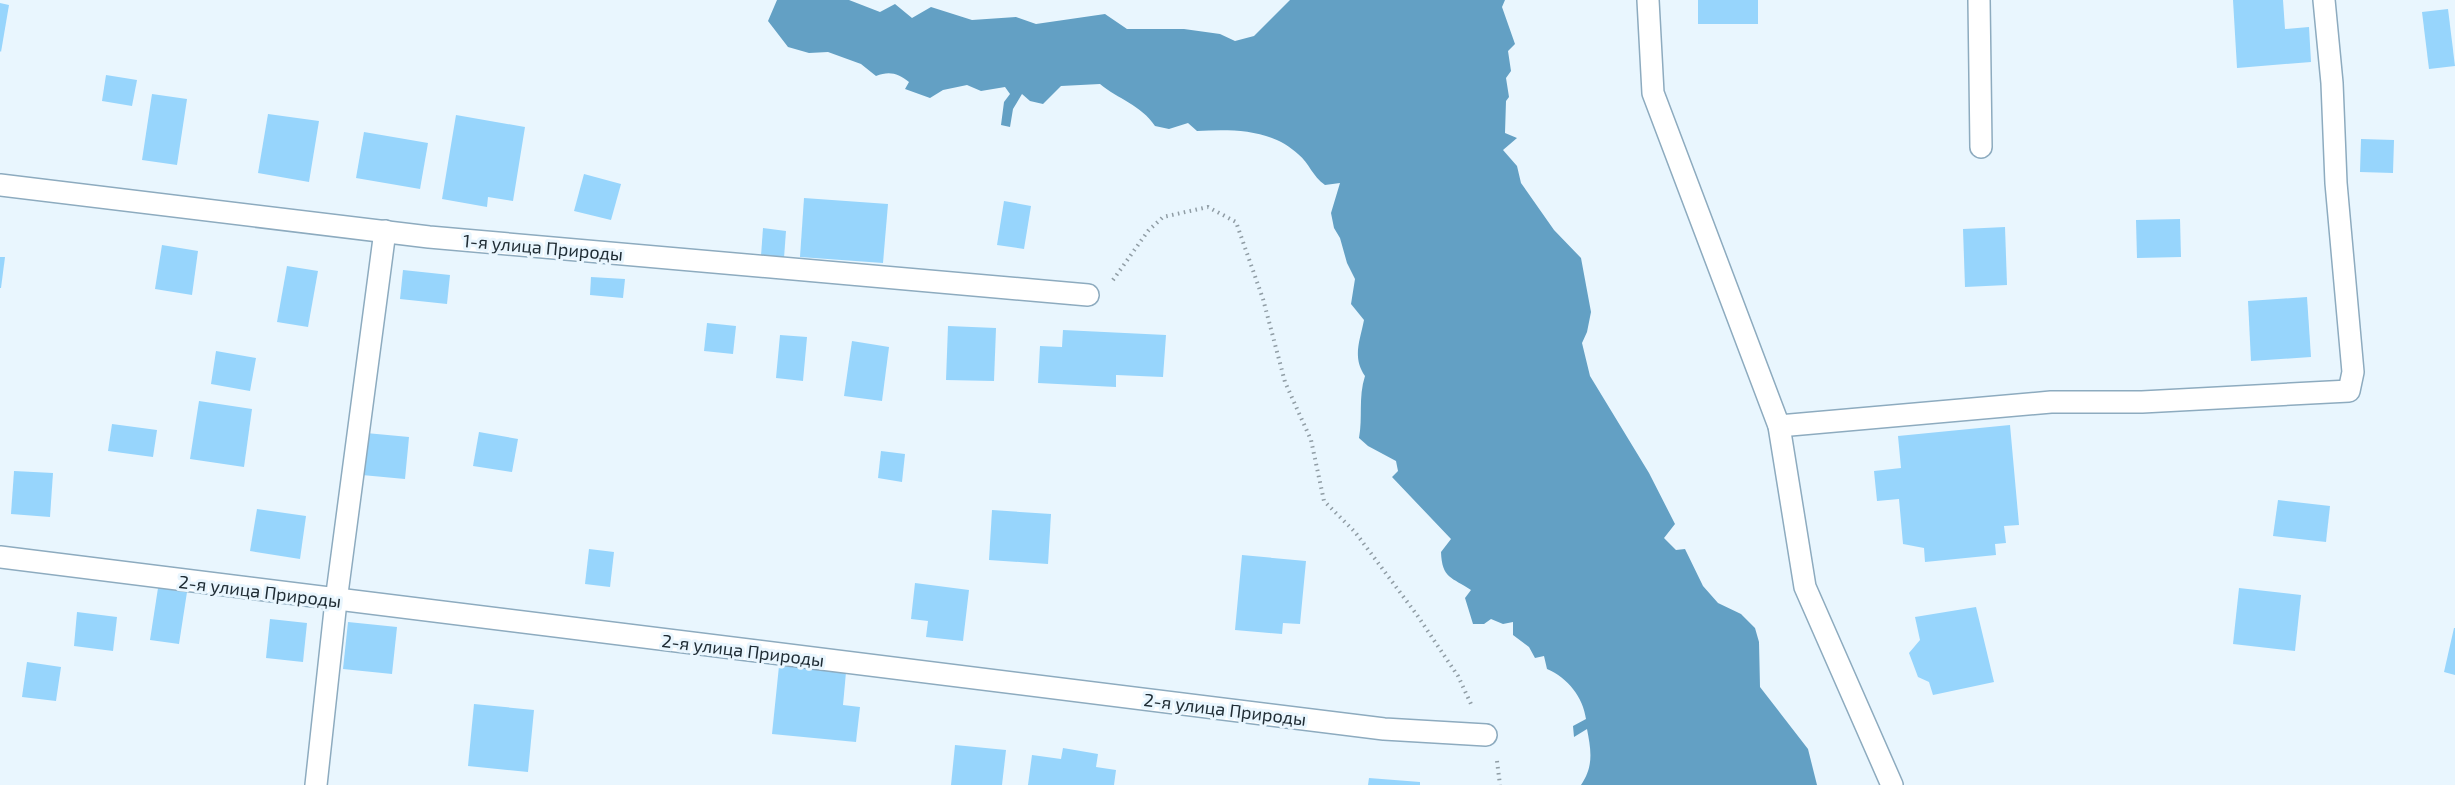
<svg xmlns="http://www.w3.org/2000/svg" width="2455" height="785" font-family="'Exo 2',sans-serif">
  <rect width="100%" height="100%" fill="#e9f6fe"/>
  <path fill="#63a0c4" d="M777,0H849L880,12L895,4L912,18L931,7L972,20L1016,17L1036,24L1105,14L1127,29H1184L1220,34L1235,41L1254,36L1290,0H1505L1502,7L1515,44L1508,51L1511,71L1506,78L1509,97L1506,101L1505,133L1517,138L1503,150L1517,166L1521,183L1554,230L1581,258L1591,312L1587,332L1582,343L1590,376L1649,473L1675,524L1664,538L1676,550L1685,549L1703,586L1718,603L1741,614L1755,628L1759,642L1760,687L1808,749L1817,785H1581C1594,766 1591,750 1587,729L1574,737L1573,726L1586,719C1583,697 1568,678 1547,669L1544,656L1535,658L1529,647L1513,635V622L1503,624L1491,619L1484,624H1473L1465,598L1471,590C1452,577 1442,579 1441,552L1451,539L1392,477L1398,471L1396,461L1368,446L1359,438C1363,417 1358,398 1365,376C1352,357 1360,341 1364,320L1351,304L1355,279L1347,263L1340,238L1334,228L1331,213L1340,183L1325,185C1312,176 1310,164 1298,154C1271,129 1233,129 1197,131L1188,123L1169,129L1155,126C1141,105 1118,99 1100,84L1061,86L1043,104L1030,101L1022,94L1013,109L1010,127L1001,125L1004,102L1010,94L1005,87L981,91L967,85L943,90L930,98L905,89L909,82C898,73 889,71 876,76L861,64L828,52L809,53L788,47L768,21Z"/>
  <g fill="#97d5fc">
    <rect x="1698" y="0" width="60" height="24"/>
    <path d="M2233,0H2283L2285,29L2309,27L2311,62L2237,68Z"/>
    <path d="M0,3L9,5L1,52L0,51Z"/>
    <path d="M2448,9L2455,66L2429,69L2422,12Z"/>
    <path d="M106,75L137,80L132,106L102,101Z"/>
    <path d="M152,94L187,99L177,165L142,160Z"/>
    <path d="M268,114L319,121L309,182L258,173Z"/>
    <path d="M456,115L525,127L513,201L488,197L487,207L442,199Z"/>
    <path d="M364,132L428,143L420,189L356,178Z"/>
    <path d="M2361,139L2394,140L2393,173L2360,172Z"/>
    <path d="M584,174L621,184L611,220L574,211Z"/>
    <path d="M804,198L888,204L883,263L800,257Z"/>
    <path d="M1004,201L1031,206L1024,249L997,245Z"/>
    <path d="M2180,219L2181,257L2137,258L2136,220Z"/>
    <path d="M2005,227L2007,285L1965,287L1963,229Z"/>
    <path d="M763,228L786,231L784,258L761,256Z"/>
    <path d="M162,245L198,251L192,295L155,289Z"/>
    <path d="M0,257H5L1,288H0Z"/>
    <path d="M287,266L318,271L308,327L277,322Z"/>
    <path d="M403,270L450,275L447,304L400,299Z"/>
    <path d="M591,277L625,279L623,298L590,295Z"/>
    <path d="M2307,297L2311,357L2251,361L2248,301Z"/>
    <path d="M707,323L736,326L733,354L704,351Z"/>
    <path d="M948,326L996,328L994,381L946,380Z"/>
    <path d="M1063,330L1166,335L1163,377L1116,375V387L1038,383L1040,346L1062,347Z"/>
    <path d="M780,335L807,337L803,381L776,378Z"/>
    <path d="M852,341L889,347L882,401L844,396Z"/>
    <path d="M216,351L256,358L250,391L211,384Z"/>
    <path d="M199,401L252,409L244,467L190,459Z"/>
    <path d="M112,424L157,430L153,457L108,451Z"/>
    <path d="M2010,425L2019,525L2004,526L2006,543L1995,544L1996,555L1925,562L1924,548L1903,544L1899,499L1877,501L1874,471L1901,468L1898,436Z"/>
    <path d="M479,432L518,439L512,472L473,466Z"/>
    <path d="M366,433L409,437L405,479L362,475Z"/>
    <path d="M881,451L905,454L902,482L878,478Z"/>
    <path d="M14,471L53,473L50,517L11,514Z"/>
    <path d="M2278,500L2330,506L2326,542L2273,536Z"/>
    <path d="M257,509L306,516L300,559L250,551Z"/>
    <path d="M992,510L1051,514L1048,564L989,560Z"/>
    <path d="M589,549L614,552L610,587L585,584Z"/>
    <path d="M1242,555L1306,561L1300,624L1283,623L1282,634L1235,630Z"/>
    <path d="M915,583L969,590L963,641L926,637L928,621L911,619Z"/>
    <path d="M158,588L187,592L179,644L150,640Z"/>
    <path d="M2239,588L2301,595L2295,651L2233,644Z"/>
    <path d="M1976,607L1994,682L1933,695L1929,682L1918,677L1909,653L1920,640L1915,617Z"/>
    <path d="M77,612L117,617L113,651L74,646Z"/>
    <path d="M270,619L307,623L303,662L266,658Z"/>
    <path d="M348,622L397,627L392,674L343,669Z"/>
    <path d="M2454,628H2455V675L2444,672Z"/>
    <path d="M27,662L61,667L56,701L22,697Z"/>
    <path d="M779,666L846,672L843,705L860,707L856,742L772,734Z"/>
    <path d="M474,704L534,710L528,772L468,766Z"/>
    <path d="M955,745L1006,750L1002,785H951Z"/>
    <path d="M1063,748L1098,754L1096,767L1116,770L1114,785H1028L1032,755L1061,759Z"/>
    <path d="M1369,778L1420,782V785H1368Z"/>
  </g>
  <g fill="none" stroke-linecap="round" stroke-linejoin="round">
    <defs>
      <g id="service">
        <path d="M1648,0L1653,93L1779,426L1805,587L1892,785"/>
        <path d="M1979,0L1981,147"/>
        <path d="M0,185L429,237L1088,295"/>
        <path d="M1779,426L2051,402H2142L2349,391L2353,372L2336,183L2332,83L2324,0"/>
        <path d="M0,557L1384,729L1486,735"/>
        <path d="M316,785L336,601L385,231"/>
      </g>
    </defs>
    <use href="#service" stroke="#8dabbf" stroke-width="24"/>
    <g stroke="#909da5" stroke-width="4" stroke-dasharray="1.5 4.5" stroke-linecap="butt">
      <path d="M1113,280L1148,231L1163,217L1208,207L1236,222L1263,299L1285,382L1311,440L1324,501L1355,532L1417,615L1458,676L1471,704"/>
      <path d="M1497,761L1500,785"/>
    </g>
    <use href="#service" stroke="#fff" stroke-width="21"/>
  </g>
  <g text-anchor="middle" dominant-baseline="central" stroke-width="6" stroke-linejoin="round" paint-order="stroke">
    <g font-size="18" fill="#202d35" stroke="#e9f6fe">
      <text transform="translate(543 247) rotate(5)">1-я улица Природы</text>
      <text transform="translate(260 591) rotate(7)">2-я улица Природы</text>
      <text transform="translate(743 650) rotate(7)">2-я улица Природы</text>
      <text transform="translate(1225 709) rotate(7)">2-я улица Природы</text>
    </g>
  </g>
</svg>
